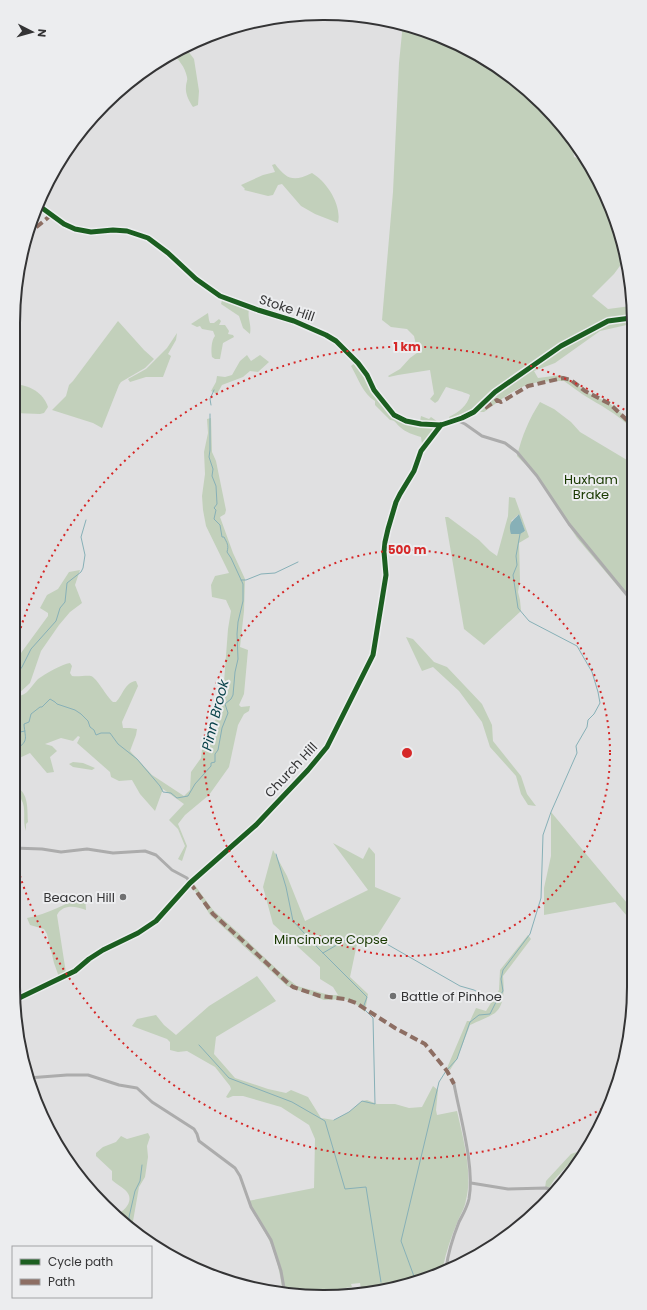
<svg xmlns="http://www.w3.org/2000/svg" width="647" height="1310" font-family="Poppins,sans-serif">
  <rect width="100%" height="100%" fill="#e0e0e1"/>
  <g fill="#c2d0bb" fill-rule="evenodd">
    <path d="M403,23L461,45L513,77L570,135L572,138L574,157L584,160L610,205L625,259L614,274L592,296L608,309L631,306V324L600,331L555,363L534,371L538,378L561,375L574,382L586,392L609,403L632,422V429C615,412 601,406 582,394C576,390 570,385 564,381C553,381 541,381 530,384C513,389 498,402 484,412H480L474,408L450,419L449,417C459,412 467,406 470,395C467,393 450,388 446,387L438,401L435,403L430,399L434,394L430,370L398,375L389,377L388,376L400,369L410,358L421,350L416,345L414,336L407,329L391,327L382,320L393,192L399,63Z"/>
    <path d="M185,47L194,59L199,91L198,105L193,107C189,101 185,94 186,86C186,83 188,80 187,77C185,67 179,60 172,53Z"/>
    <path d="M275,164C287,180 294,182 312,173C327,182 342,205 338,223L315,214L301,206L282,184L278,185L273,195L268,196L244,190L245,189L241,185L263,175L275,172L272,165Z"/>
    <path d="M226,299L249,309C247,318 252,325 250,334L243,328L239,316L221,304L222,300Z"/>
    <path d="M208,313L209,320L210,323H214L219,319L221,321L219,325H225L229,331L228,334L233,335L234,337L223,343L220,359H215L212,357C211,351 211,341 215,336L213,331L202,329L200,326L197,327L191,324Z"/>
    <path d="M118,321L144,350L154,359L145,368L121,382L119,385L102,428L93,423L52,410L66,396L69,385L73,381Z"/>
    <path d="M177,333L176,340L168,354L171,356L163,377H146L130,382L128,379L146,369L167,348Z"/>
    <path d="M247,355L251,361L260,355L269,362L258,372L250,371L243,377L222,385L217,394L211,391L216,382L217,376L225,377L232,375L240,361Z"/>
    <path d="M356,362C364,371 367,381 373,392C384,410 398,421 419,426L421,416L429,419L431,417L438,422L436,425L440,428L428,445L422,444L421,437C414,435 405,432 400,427C396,424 396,420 390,420L375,405V401C363,394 358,378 351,366Z"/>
    <path d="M14,384C29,385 43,392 48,407L44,413L40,414L14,413Z"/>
    <path d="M540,402L554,409L571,422L580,432L632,463V603L577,538L537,476L517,456C522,436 529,419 540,402Z"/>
    <path d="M211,418L212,452L216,461L226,510L225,514L220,517L233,553L245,579L244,611L240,647L248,650L244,694L239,705L241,707L250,706L249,711L244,714L238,725L229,767L209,795L185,815L178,824L187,846L182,861L178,859L185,846L178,829L169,820L184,804L163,789L155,811L140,794L132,780L119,781L111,777L110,772L77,743L80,737L78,736L73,741L61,738L45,744L52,746L57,751L50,757L54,772L47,773L30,753L13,761V737H14L13,735V670L21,653L48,616V613L40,608L47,595L58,589L69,572L80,570L75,585L82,603L70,612L59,625L41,651L30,683L16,696C27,697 31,686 38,679C45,674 62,664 70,663L72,666L70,673L72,676C78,677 87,675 91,676C97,678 106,696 113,702H116C123,695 125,682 136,681L138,686L122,722L123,728H130L137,729L136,735L130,751L152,775L184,796L190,790L191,772L201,758L203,741L222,709L228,629L231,611L226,600L212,597L211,585L215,576L229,573L206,526L203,510L202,496L205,474L204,452L208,433L207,419Z"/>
    <path d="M509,497L515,498L529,537L519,543L520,580L518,592L520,600L521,611L484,645L464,629L445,517H448L479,540L490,551L497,556L508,516ZM519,514L525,532L511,521Z"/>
    <path d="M406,637L413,639L434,662L447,667L482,704L492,725L493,741L521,776L527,794L536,806L528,805L521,794L516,776L490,747L482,722L459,691L433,667L422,671Z"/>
    <path d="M73,762L83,763L95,768L92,770L73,767L69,764Z"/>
    <path d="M13,783C29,794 27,804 28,822L26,824V831C22,821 27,808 21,799C20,797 15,795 13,793Z"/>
    <path d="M551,812L627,903L633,899V923L615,902L544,915V888L551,856Z"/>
    <path d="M333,843L363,859L369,847L375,854V887L401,898L377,936L357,944L350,977L368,994L365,1012L356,1004L344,999L324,1000L287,986L210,915L198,895L191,886L194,884L213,910L242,936L282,974L297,986L329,995H338L333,987L320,979V967L273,924L263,887L273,850L287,876L305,921L368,890Z"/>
    <path d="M85,894L86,910C75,906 63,904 57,915L66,973L59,977L54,963L47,934L44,929L30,925L27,918C48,914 66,904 85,894Z"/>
    <path d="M528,935L531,939L503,976C504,987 505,1004 496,1012C492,1016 476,1022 470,1025L457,1059L450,1070L447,1068L467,1021H470L476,1008L486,1011L499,990L500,970Z"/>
    <path d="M257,976L276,1001L216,1037L214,1054L235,1078L268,1089L286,1093L291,1090L308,1097L321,1118L334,1120L349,1112L362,1101L367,1100L377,1104H395L409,1108L422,1107L433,1086L438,1090L436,1110L437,1115L457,1111C463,1138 473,1173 466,1200C465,1208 460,1215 457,1223C451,1237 446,1252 443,1267H437L436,1273L391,1286L361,1289L360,1283L351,1284L352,1287C338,1289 290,1298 282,1288C280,1272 276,1255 269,1240C262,1226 253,1215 248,1201L314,1188L315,1139L309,1125L281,1107L243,1096H233L228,1098L226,1097L231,1089L230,1086L215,1067L187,1051L178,1052L170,1050V1042L167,1039L132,1026L137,1019L156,1015L164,1025L176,1035L209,1006Z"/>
    <path d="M148,1133L150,1137L147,1146L148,1157L145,1177L139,1187L132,1227L118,1214C125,1210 134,1201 127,1192C124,1188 116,1184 112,1180V1171L96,1156V1153L103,1147L116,1142L121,1136L127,1139Z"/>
    <path d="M577,1152V1155L554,1180L549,1188H545L546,1181L571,1154Z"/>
  </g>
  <path fill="#87b0b7" d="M519,514L525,531L520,534H511C508,522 512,522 519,514Z"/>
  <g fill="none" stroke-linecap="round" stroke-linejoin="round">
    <g stroke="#87b0b7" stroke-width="1">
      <path d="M211,405L210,399L214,390"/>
      <path d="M241,580H246L261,574L275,573L298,562"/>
      <path d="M13,687L20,675L19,671L22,667L31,649L56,621L60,608L65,602L67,583L81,572L83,568L85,555L81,537L86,520"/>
      <path d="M13,729L15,733L25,731"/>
      <path d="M13,752C30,740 25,740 24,724L29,722L31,714L40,707H42L50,699L55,702L57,704L75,710L81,714L88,721L90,727L94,730L96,735L101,733H110L118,744L137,759L160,786L163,792L171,793L177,798L188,796L195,784L211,766V763L215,762V754L218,750L222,728L228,713L225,704L231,699L233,695L235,672L238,659L237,634L238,622L243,601V584L231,558L227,552C229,545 227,543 224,537H222L220,525L214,519L216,510L214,508L217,504L216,486L212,476L213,469L209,457L210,450V414"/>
      <path d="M276,854L286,887L293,921L317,947L367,997L363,1008L373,1018L375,1104L362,1101L349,1112L334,1120"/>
      <path d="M323,953L347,939L362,936L378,939L460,986L474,990L495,1001"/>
      <path d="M199,1045L229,1078L292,1102L325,1121L345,1189L366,1187L381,1282"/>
      <path d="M130,1225L129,1217L135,1191L140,1181L142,1165"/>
      <path d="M415,1279L401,1241L439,1082L446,1071L457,1059L470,1022L479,1015L490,1014L496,1002L503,991L501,979L503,970L530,934L541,898L543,835L551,812L577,753L576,746L587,727L588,720L594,714L600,703L598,692L592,672L577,646L529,621L518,608L513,575L517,565L516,556L520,534"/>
    </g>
    <g stroke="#acacac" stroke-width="3">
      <path d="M456,420L465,424L482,436L505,443L517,452L537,476L569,524L632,601"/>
      <path d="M13,848L42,849L61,852L87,849L113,853L145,851L156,855L172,870L187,878L190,883"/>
      <path d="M15,1000L75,971L89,959L103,950L138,933L156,921L190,883L256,825L272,808L308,770L327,747L373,655L386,575L384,552L385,542L388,529L396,502L400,494L414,471L421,451L441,425"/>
      <path d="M28,1078L67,1075H88L119,1085L137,1088L152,1102L194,1129L197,1134L199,1141L235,1168L240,1176L251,1207L271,1240L281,1271L284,1288L307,1292"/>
      <path d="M604,1119C606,1105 610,1092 618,1081"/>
      <path d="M471,1183L508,1189L546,1188L554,1191"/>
      <path d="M446,1269C448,1253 453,1237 459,1222C463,1214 467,1208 469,1199C475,1168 460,1116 454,1084"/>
      <path d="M339,1294L382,1289"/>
    </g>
    <path stroke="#acacac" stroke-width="3.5" d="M38,205L64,224L75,229L91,232L113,230L127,231L148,238L168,253L196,279L220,296L258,310L294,321L326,335L336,341L358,363L367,375L374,390L394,415L406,421L421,424L441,425L462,418L474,412L495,392L561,346L608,321L631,318"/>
    <g stroke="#8d6e63" stroke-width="4" stroke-dasharray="8 4" stroke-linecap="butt">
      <path d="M27,235L51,215"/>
      <path d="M485,408L497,400L501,402L503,401L528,386L563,378L571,380L585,391L610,404L632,425"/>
      <path d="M190,883L213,914L243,941L289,984L293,987L320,996L345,999L356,1003L395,1028L425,1044L447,1071L454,1084"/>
    </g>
    <defs>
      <g id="cycleway">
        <path d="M38,205L64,224L75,229L91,232L113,230L127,231L148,238L168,253L196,279L220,296L258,310L294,321L326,335L336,341L358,363L367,375L374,390L394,415L406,421L421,424L441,425L462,418L474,412L495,392L561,346L608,321L631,318"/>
        <path d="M15,1000L75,971L89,959L103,950L138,933L156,921L190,883L256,825L272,808L308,770L327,747L373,655L386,575L384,552L385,542L388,529L396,502L400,494L414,471L421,451L441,425"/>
      </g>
    </defs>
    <use href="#cycleway" stroke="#ecedef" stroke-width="8"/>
    <use href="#cycleway" stroke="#1b5e20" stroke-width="5"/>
  </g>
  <g fill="none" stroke="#d62828" stroke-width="2" stroke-dasharray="2 4">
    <circle cx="407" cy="753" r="203"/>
    <path d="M607 1106A406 406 0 0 1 14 855M14 651A406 406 0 0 1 631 414"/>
  </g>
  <g fill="#707071" stroke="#ecedef" stroke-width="1.5">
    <circle cx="123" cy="897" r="4"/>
    <circle cx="393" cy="996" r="4"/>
  </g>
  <g text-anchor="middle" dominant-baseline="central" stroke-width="4" stroke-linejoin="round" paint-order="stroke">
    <g font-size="13" fill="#343435" stroke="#ecedef">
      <text transform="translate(287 308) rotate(19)">Stoke Hill</text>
      <text transform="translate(291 770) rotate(-47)">Church Hill</text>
    </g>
    <g font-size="13" fill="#193900" stroke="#ecedef">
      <text x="591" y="479">Huxham<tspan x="591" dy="15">Brake</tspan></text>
      <text x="331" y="939">Mincimore Copse</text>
    </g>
    <g font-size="13" fill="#343435" stroke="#ecedef" text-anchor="end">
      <text x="115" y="897">Beacon Hill</text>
      <text x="401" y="996" text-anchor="start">Battle of Pinhoe</text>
    </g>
    <g font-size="14" font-style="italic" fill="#053f47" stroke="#ecedef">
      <text transform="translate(215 715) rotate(-76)">Pinn Brook</text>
    </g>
  </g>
  <path d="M0 0H647V1310H0ZM323 20H324A303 303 0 0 1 627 323V987A303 303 0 0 1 324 1290H323A303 303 0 0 1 20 987V323A303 303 0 0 1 323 20Z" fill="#ecedef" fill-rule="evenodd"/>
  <path fill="none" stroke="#343435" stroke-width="2" d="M323 20H324A303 303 0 0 1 627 323V987A303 303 0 0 1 324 1290H323A303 303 0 0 1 20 987V323A303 303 0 0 1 323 20Z"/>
  <circle cx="407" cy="753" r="6" fill="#d62828" stroke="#ecedef" stroke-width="2"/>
  <g font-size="12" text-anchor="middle" font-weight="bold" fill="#d62828" stroke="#ecedef" stroke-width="4" stroke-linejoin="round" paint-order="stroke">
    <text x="407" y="351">1 km</text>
    <text x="407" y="554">500 m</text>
  </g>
  <rect x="12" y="1246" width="140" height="52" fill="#ecedef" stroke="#a2a3a5"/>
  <rect x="20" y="1259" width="20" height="6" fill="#1b5e20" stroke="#a2a3a5"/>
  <text x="48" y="1266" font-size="12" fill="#343435">Cycle path</text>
  <rect x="20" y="1279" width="20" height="6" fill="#8d6e63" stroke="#a2a3a5"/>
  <text x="48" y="1286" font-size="12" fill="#343435">Path</text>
  <g transform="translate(32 32) rotate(96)" stroke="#ecedef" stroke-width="3" paint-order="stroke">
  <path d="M0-3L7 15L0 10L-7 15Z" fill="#343435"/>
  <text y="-6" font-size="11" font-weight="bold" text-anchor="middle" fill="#343435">N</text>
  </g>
</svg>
